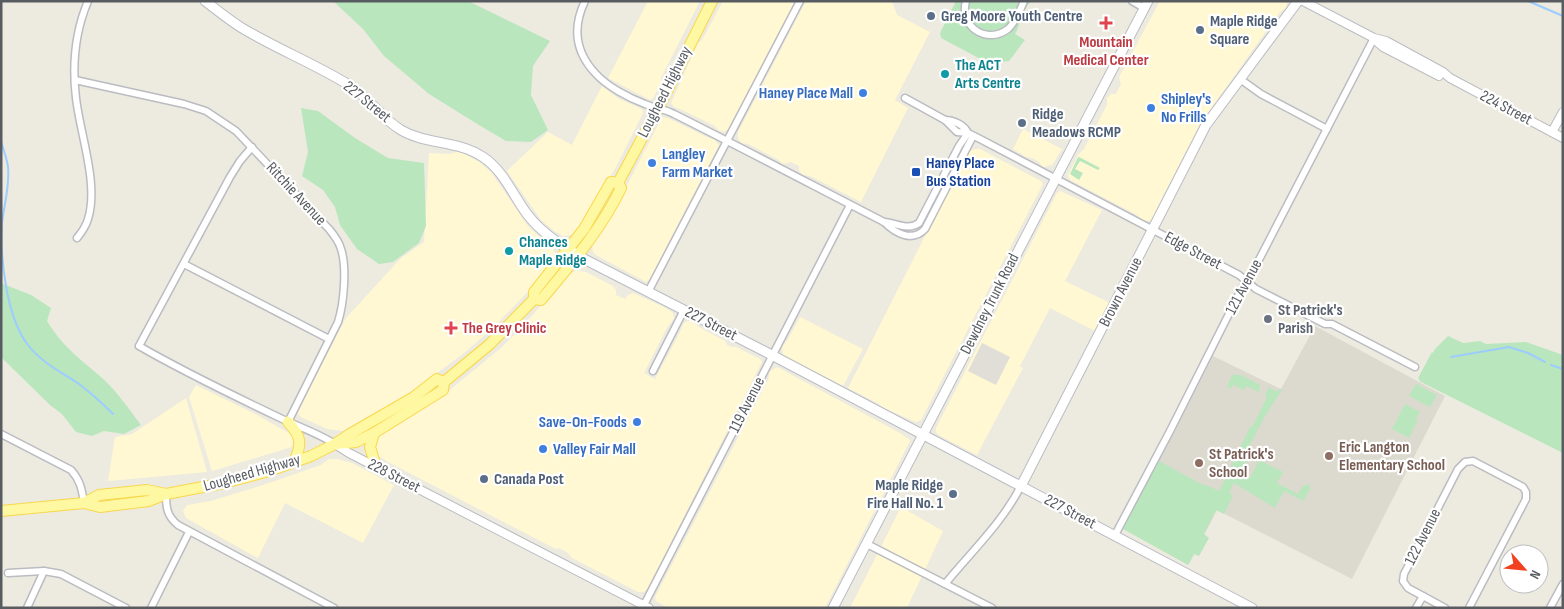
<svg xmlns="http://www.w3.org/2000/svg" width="1564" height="609" font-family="'Sofia Sans Condensed',sans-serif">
  <rect width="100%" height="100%" fill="#edebdf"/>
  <g fill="#fff8d2">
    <path d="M648,1H700L661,78L662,82L653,98L650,100L608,78Z"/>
    <path d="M723,1H795L729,129L723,132L718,130L715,126L682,110L674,107L671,103L698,43L702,40Z"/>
    <path d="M806,1H892L897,15L930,32L895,100L908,108L861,202L810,176L803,175L799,171V166L791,162L783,164L777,159L748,144L742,143L738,139V132Z"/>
    <path d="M1160,1H1286L1287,5L1285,9L1280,12L1201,122L1157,208L1158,213L1153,220L1145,221L1135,214L1070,180L1068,175L1078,155L1084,149L1107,105V98L1111,94H1116L1121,84L1119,77Z"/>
    <path d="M602,86L619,99L642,109L643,113L616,167L578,229L571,235L563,236L553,230L541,220L507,171L548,132L572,145Z"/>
    <path d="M662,117L668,118L709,138L714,139L719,145L650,279L646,282L596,255L593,252L592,245L621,197Z"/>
    <path d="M1023,129L1062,149L1052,165L1043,167L1038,161L1032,158L1026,157L1013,149Z"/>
    <path d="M975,149H980L1041,181L1043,184L921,420L916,422L881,407L879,404L848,388L966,155L970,151Z"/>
    <path d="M459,151L479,162L491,172L528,226L554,250L556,258L539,280L494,327L463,354L404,397L343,431L327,429L301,417L298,414L299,409L346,318L401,258L424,242L429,153L450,154Z"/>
    <path d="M1060,191L1102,210L1065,281L1110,303L1095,331L1050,308L1020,366L1023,368L977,455L940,436L936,432V428L1057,193Z"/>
    <path d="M577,270L586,272L613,286L616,290V295L625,299L628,295L633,293L666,308L673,313L674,319L668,326L644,373L655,379L680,332L683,324L687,321H692L699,327L725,341L727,345L732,347H736L760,359L762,362L648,588L644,592H638L607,576L572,558L568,553L559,548L556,549L550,546L388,462L379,456L375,449L377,439L384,432L446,393L501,348L522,327L567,276Z"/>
    <path d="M800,317L863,349L843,386L783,355L782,347L788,339Z"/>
    <path d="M777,367L898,432L909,439L910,441L825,608H668L656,601L655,597L768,380L770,371Z"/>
    <path d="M196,385L257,415L294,436L292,447L212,471L189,397Z"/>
    <path d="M186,398L207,472L108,481L115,437L132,434Z"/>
    <path d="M329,459H337L352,463L394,485L363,543L285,503L258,558L186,518L183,511L187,505L211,501L263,485L321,465Z"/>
    <path d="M901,507L943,531L907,608H850Z"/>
  </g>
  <path fill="#e0ded7" d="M982,343L1010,357L996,385L968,371Z"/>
  <path fill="#dcdace" d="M1315,326L1445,396L1352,579L1217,510L1189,564L1124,529L1213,356L1281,389Z"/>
  <g fill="#b9e6bd">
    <path d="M333,1H468L550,41L533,66L531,95L548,130L531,142L506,141L474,122L429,94L384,56L363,29Z"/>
    <path d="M956,1H1031C1021,12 1022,22 1015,34L1025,40L1009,61L988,63L941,38L940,33Z"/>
    <path d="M301,108L318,111L355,138L388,158L424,163L426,226L419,243L393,262L379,264L357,249L340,225L335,207L323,190L302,176L308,152Z"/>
    <path d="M1078,157L1081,158L1100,168L1098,170L1080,161L1075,169L1083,173L1079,180L1070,174Z"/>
    <path d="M1,283L31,295L51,308L47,321C62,346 79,358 101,377C116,390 129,409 141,425L124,434L104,431L92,436L76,432L62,414L50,405L1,357Z"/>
    <path d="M1448,336L1463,343L1480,341L1486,344L1526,342L1563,355V453L1419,381L1420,380L1418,378L1432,352L1433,353L1435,349Z"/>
    <path d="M1232,375H1241L1260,385L1259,392L1246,386L1244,390L1233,385L1231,389L1227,387Z"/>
    <path d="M1416,384L1437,395L1430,407L1409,396Z"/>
    <path d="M1269,387L1277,392L1279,389L1282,390L1265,416L1246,452L1248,458L1243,470L1249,473L1248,477L1250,478L1259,460L1283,472L1277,483L1298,494L1302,487L1309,484L1310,489L1303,501L1284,491L1275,508L1234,483L1229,493L1233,496L1224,514L1216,510L1204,534L1209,538L1199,556L1194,554L1188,565L1123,529V527L1167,441L1169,442L1159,461L1203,485L1204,484L1219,491L1250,427H1252L1267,397L1265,395Z"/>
    <path d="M1405,404L1420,412L1416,419L1418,420L1409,438L1392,429Z"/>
  </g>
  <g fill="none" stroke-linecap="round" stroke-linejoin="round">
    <g stroke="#9dccff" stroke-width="2">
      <path d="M1528,1L1563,16"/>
      <path d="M1,141C3,149 7,158 8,167C10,186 4,205 2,223C0,257 6,317 28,345C41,362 61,372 79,384C91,393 102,403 113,414"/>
      <path d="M1451,357L1509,347L1528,353L1545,362"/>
      <path d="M1551,365L1563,369"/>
    </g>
    <defs>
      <g id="minor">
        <path d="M585,1C572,28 575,52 596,74C608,87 629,98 645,104C654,108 665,109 674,114C744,149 814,186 884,222C895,233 912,243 925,229L973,136"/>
        <path d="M966,1C959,27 987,45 1008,29C1016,22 1020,10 1024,1"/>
        <path d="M1132,1L1144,8"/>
        <path d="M1240,79L1261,94L1327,129"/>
        <path d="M75,80L184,104L206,111L236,131L329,229C334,235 339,241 341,249C347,267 344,303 338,322L288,422"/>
        <path d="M905,98L945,120C954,120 964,125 968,133"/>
        <path d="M945,120L957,132L968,133L980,139L1239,275L1256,289L1325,324H1332L1415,367"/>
        <path d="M252,147L240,161L230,177L139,346C184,372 230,394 276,416C296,426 316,432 335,444"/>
        <path d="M884,222C897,223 908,231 919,223L959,146L968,133"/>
        <path d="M77,238C82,232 86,226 88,219C99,184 80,134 76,98C72,65 75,32 88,1"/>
        <path d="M184,264L329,339"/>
        <path d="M648,292L800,1"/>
        <path d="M653,371L684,310"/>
        <path d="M1,434L71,470C80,480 82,489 84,503"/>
        <path d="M166,494C166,508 167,516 178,525L334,608"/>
        <path d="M1115,535L1170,431L1242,288L1248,281L1374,38"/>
        <path d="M867,544L992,608"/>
        <path d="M8,573L44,571L61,574L126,608"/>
        <path d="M945,584C971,552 1002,523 1021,486"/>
        <path d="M644,605L850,205"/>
        <path d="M27,608L44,571"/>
        <path d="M151,608L189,532"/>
        <path d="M1416,608L1423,596"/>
        <path d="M1445,608L1408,588L1403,581L1404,574L1458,469L1465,462L1473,461L1523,487L1526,492V499L1469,608"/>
        <path d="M1550,608L1563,584"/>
      </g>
      <g id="tertiary">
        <path d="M1303,1L1374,38L1386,41L1443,72L1450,78L1563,138"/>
        <path d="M1375,40L1383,47L1439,76"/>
        <path d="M1552,132L1563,112"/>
        <path d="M335,444L349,453L649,608"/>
      </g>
      <g id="secondary">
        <path d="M205,1C217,10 229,20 242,28C277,49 315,64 349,85C369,97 381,118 401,130C426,145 458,140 483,157C503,170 513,195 527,214C542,234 564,247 586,260L766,352L1252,608"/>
        <path d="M1021,486L1206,125L1298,1"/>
        <path d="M833,608L1148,1"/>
      </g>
      <g id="primary">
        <path d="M534,299L541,300C570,265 601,230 621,188L618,183L665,95L712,1"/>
        <path d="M288,422C302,437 302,444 294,462"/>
        <path d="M374,433L370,447L376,467"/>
        <path d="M336,444L356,442L374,433L443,390L444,382L490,344L534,299V292L584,229L611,182L618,183"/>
        <path d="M84,503L99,495L147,490L166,494"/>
        <path d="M1,511L84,503L100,507L149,501L166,494L224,483L269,471L311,456L335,444L350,434L414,397L437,379L444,382"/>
      </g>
    </defs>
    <use href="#minor" stroke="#babcc2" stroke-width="9"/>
    <use href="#tertiary" stroke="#babcc2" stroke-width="10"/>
    <use href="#secondary" stroke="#babdc4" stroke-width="11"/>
    <use href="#primary" stroke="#f9d74c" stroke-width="12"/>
    <use href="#minor" stroke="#fff" stroke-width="6"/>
    <use href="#tertiary" stroke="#fff" stroke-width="8"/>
    <use href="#secondary" stroke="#fff" stroke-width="9"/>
    <use href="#primary" stroke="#fff8a2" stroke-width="10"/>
  </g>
  <g fill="#5c6f8a" stroke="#fff" stroke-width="2">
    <circle cx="931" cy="16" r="5"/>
    <circle cx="1200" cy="30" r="5"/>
    <circle cx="1022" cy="123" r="5"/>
    <circle cx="484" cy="479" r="5"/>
    <circle cx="953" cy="494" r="5"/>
  </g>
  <g fill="#e0444e" stroke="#fff" stroke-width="2">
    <path d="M1103.5 15.5h5v5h5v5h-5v5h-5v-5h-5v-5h5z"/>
    <path d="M448.5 320.5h5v5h5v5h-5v5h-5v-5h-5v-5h5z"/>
  </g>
  <g fill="#0f9aa8" stroke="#fff" stroke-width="2">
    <circle cx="945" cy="74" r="5"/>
    <circle cx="509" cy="251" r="5"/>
  </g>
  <g fill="#3f7fe0" stroke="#fff" stroke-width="2">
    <circle cx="863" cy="93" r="5"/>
    <circle cx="1151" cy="108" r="5"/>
    <circle cx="652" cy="163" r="5"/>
    <circle cx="637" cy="422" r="5"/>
    <circle cx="543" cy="449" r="5"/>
  </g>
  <rect fill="#1a4fb4" stroke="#fff" stroke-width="2" x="911" y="167" width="10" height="10" rx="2.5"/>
  <circle fill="#6b7280" stroke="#fff" stroke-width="2" cx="1268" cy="319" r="5"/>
  <g fill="#8d6e63" stroke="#fff" stroke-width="2">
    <circle cx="1329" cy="456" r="5"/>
    <circle cx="1199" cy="463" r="5"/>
  </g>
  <g text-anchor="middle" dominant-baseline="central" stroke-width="4.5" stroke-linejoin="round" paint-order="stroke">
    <g font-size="16" font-weight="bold" fill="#4e5e75" stroke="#fff" text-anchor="start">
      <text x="941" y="16">Greg Moore Youth Centre</text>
      <text x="1210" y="21">Maple Ridge<tspan x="1210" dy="18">Square</tspan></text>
      <text x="1032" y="114">Ridge<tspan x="1032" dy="18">Meadows RCMP</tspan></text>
      <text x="494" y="479">Canada Post</text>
      <text x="943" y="485" text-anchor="end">Maple Ridge<tspan x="943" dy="18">Fire Hall No. 1</tspan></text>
    </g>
    <g font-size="16" font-weight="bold" fill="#be3a42" stroke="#fff">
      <text x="1106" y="42">Mountain<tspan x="1106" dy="18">Medical Center</tspan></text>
      <text x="462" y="328" text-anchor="start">The Grey Clinic</text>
    </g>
    <g font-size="16" font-weight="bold" fill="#0d838f" stroke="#fff" text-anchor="start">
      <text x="955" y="65">The ACT<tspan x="955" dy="18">Arts Centre</tspan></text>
      <text x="519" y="242">Chances<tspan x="519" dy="18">Maple Ridge</tspan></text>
    </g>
    <g font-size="16" fill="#585c61" stroke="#fff">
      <text transform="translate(665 92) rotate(-63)">Lougheed Highway</text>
      <text transform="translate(367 102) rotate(39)">227 Street</text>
      <text transform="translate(1506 108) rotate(28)">224 Street</text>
      <text transform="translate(296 194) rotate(47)">Ritchie Avenue</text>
      <text transform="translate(1193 251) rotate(28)">Edge Street</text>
      <text transform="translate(1244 287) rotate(-62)">121 Avenue</text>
      <text transform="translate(1121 292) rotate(-63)">Brown Avenue</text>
      <text transform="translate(990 304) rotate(-63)">Dewdney Trunk Road</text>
      <text transform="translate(711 324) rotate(27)">227 Street</text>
      <text transform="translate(747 405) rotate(-63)">119 Avenue</text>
      <text transform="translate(252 473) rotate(-16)">Lougheed Highway</text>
      <text transform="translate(394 476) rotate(27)">228 Street</text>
      <text transform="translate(1070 512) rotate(28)">227 Street</text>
      <text transform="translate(1423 537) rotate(-63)">122 Avenue</text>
    </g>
    <g font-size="16" font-weight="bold" fill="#366cbe" stroke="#fff" text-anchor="start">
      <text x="853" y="93" text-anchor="end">Haney Place Mall</text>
      <text x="1161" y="99">Shipley's<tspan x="1161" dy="18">No Frills</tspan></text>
      <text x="662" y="154">Langley<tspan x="662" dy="18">Farm Market</tspan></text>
      <text x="627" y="422" text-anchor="end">Save-On-Foods</text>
      <text x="553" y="449">Valley Fair Mall</text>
    </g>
    <g font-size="16" font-weight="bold" fill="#164399" stroke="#fff" text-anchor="start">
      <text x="926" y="163">Haney Place<tspan x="926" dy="18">Bus Station</tspan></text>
    </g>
    <g font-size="16" font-weight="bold" fill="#5b616d" stroke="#fff" text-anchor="start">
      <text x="1278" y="310">St Patrick's<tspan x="1278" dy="18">Parish</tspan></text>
    </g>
    <g font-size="16" font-weight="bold" fill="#785e54" stroke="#fff" text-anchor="start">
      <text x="1339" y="447">Eric Langton<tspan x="1339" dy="18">Elementary School</tspan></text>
      <text x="1209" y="454">St Patrick's<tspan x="1209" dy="18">School</tspan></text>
    </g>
  </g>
  <rect width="1564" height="609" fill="none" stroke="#585c61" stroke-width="5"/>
  <g transform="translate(1524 569) rotate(117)"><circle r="24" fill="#ffffff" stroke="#bcbec0"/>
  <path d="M0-4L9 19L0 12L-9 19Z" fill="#f2411f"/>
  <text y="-8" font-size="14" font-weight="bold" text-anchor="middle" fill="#585c61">N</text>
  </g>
</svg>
